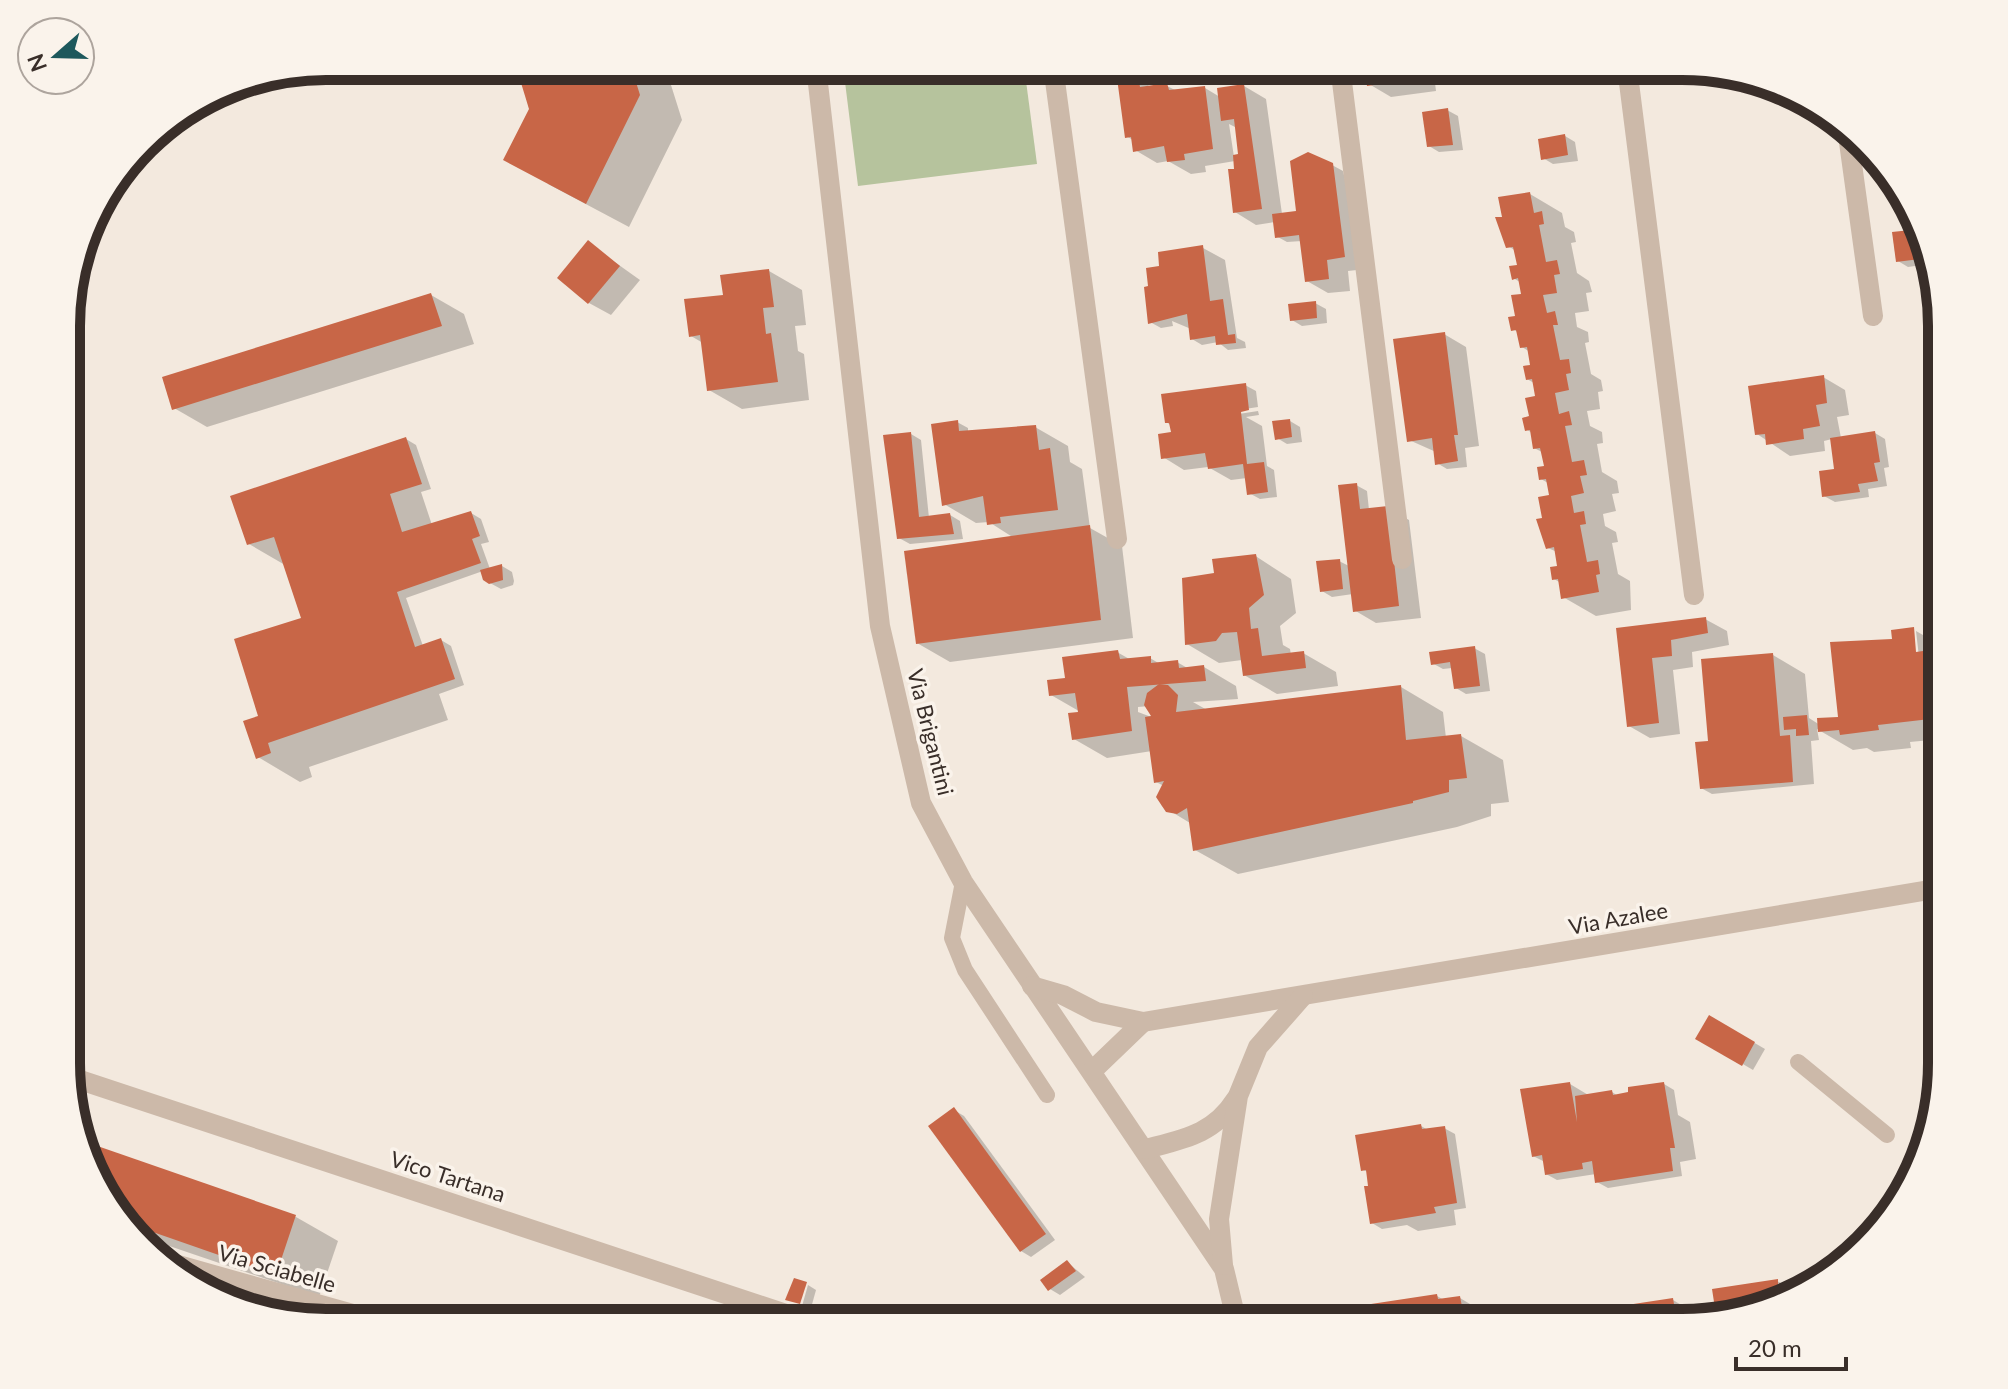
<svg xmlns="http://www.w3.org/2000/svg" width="2008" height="1389" font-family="Lato,sans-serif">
  <rect width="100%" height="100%" fill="#f3e9de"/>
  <path fill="#b6c39d" d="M843,66H1024L1037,164L858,186Z"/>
  <g fill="#0003" fill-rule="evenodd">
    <path d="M502,66H665L682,120L629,227L548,184L522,80L516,82L505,76Z"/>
    <path d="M1367,66H1433L1436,91L1391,97L1369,84Z"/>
    <path d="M1137,77L1148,83L1149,88L1167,86L1177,91L1205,88L1220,97L1244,86L1266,99L1282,214L1298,212L1332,165L1343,171L1366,269L1348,271L1350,291L1328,293L1307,281L1302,241L1287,242L1276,236L1275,222L1256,225L1235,212V161L1205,166L1206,172L1191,174L1168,161L1157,163L1135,150L1133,140L1126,136ZM1229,124L1237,128L1240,155L1234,157Z"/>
    <path d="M1447,110L1458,116L1463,150L1439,152L1429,146Z"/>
    <path d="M1565,136L1575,142L1578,161L1553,164L1543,158Z"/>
    <path d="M1530,194L1562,213L1565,227L1574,232L1576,242L1571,243L1577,273L1589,281L1592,292L1586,293L1589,311L1575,313L1577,327L1588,332L1589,342L1585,343L1591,374L1601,380L1603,391L1598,392L1600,409L1587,411L1590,426L1602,432L1603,443L1597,444L1602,472L1617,481L1619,493L1612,494L1616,511L1603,514L1605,526L1616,532L1618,542L1612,543L1618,574L1630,581L1631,610L1596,616L1563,597L1561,583L1554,579L1559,567L1557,552L1548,548L1544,519L1551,496L1548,483L1541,479L1546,467L1544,453L1534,448L1532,433L1526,429L1537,398L1534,383L1527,379L1533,366L1530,352L1522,347L1519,333L1513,329L1523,295L1520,282L1513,278L1519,267L1516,251L1508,246L1504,218Z"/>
    <path d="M1920,231L1929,264L1908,267L1898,261Z"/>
    <path d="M588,243L640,280L611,315L589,303Z"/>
    <path d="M1203,248L1225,260L1237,338L1245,342L1246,348L1228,350L1218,342L1202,345L1192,339L1191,329L1172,321L1173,326L1161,328L1150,322V288L1159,268Z"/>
    <path d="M769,271L802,290L806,325L795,326L798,351L804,354L809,400L742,409L709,390L703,343L691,336Z"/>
    <path d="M431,295L464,314L474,344L207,427L174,408Z"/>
    <path d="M1315,303L1326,309L1327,323L1302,326L1292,320Z"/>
    <path d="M1444,334L1466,347L1479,446L1465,448L1467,467L1447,469L1437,463L1436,452L1409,440Z"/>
    <path d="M1823,377L1845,390L1849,415L1837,417L1841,438L1875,433L1885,439L1889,467L1884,468L1887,486L1868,489L1869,497L1835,502L1824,496L1836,471L1832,439L1824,441L1825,451L1790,456L1757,434Z"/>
    <path d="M1245,385L1256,391L1258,407L1232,411V415L1258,411L1259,415L1246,417L1262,426L1267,466L1274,470L1277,497L1260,499L1249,493L1247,478L1231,480L1208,467L1184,470L1163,457L1173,434L1171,425L1166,422Z"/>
    <path d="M1290,421L1300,427L1302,442L1287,444L1277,438Z"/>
    <path d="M957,422L968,428V433L1035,427L1068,446L1070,462L1082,469L1090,528L1122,546L1133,638L950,662L917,643L1014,538L989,522L976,523L944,504Z"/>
    <path d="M911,434L921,440L929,518L950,515L960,521L963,539L910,544L899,538Z"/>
    <path d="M406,439L416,445L431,489L421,492L432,525L471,513L481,519L489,542L481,544L490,569L502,566L512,572L514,581L513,585L501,589L490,583L483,571L406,598L423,646L441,640L451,646L464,685L439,694L448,720L309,767L312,777L300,782L258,757L261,717L303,619L285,565L249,544Z"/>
    <path d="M1356,485L1367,491L1369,510L1387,508L1409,520L1421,618L1376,623L1354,610L1353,594L1332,597L1322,591L1339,561L1349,566Z"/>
    <path d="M1254,555L1291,579L1296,613L1280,626L1283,645L1290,649L1291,655L1303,653L1336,672L1338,686L1277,694L1244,675L1242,660L1219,663L1187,644L1216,575Z"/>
    <path d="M1705,619L1727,631L1729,645L1692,652L1693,667L1673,670L1680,734L1650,738L1629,726L1619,629Z"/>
    <path d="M1916,631L1923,635L1926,655L1941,664V739L1910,742L1911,748L1874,752L1867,748L1853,750L1817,729L1819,740L1811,741L1814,784L1712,794L1701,788L1710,742L1773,655L1805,674L1809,718L1820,725L1840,718L1914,652L1919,657Z"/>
    <path d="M1474,648L1485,654L1490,691L1466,694L1456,688L1452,668L1443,669L1432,663Z"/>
    <path d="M1117,652L1131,660L1150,658L1160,664L1177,662L1189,669L1204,667L1236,686L1238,699L1193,702L1207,710L1401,687L1443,712L1446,738L1461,736L1503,760L1509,802L1491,804V816L1457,827L1238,874L1195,850L1190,823L1162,806L1158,797L1164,786L1156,782L1152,751L1107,758L1074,739L1084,714L1051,695L1067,680ZM1150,706L1154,718L1138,712V707Z"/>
    <path d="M1710,1017L1765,1049L1753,1070L1698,1038Z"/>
    <path d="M1570,1084L1590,1096L1612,1092L1618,1096L1664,1084L1674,1090L1678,1115L1690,1122L1696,1159L1680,1162L1682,1176L1608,1188L1597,1182L1596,1174L1557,1180L1546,1174L1545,1162L1533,1156Z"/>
    <path d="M954,1110L964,1116L1055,1240L1031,1257L1021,1251Z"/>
    <path d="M1421,1126L1428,1130L1444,1128L1455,1134L1466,1208L1454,1210L1456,1225L1418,1231L1407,1225L1382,1229L1372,1223L1368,1172L1363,1170Z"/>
    <path d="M84,1144L296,1217L338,1241L319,1297L137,1235L101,1193Z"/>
    <path d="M1067,1262L1085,1277L1060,1295L1050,1289Z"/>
    <path d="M1777,1281L1785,1285L1801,1282L1809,1287L1798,1296L1718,1315L1714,1291Z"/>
    <path d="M808,1285L816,1290L811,1308L802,1306Z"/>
    <path d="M1437,1296L1444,1300L1460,1298L1470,1304L1473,1323H1376Z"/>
    <path d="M1673,1300L1683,1306L1686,1322L1588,1323Z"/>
  </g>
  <g fill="#c86647">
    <path d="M500,66H631L640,95L586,204L503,160L529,109L518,73L504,78Z"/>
    <path d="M1365,66H1413L1415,79L1367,86Z"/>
    <path d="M1138,75L1140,87L1167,83L1169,90L1205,86L1213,149L1184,154L1185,160L1167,162L1164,146L1133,152L1131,137L1125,138L1117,78Z"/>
    <path d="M1244,84L1262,209L1233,213L1228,169H1234L1233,155L1238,154L1234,119L1221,121L1217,88Z"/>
    <path d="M1448,108L1453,145L1427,147L1422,112Z"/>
    <path d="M1565,134L1568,155L1541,160L1538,139Z"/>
    <path d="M1308,152L1333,163L1345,257L1327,260L1329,279L1305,282L1299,235L1275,238L1272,214L1296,211L1290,161Z"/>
    <path d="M1530,192L1534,213L1542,211L1544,224L1539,225L1546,262L1557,260L1560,274L1554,275L1557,293L1543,295L1547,313L1555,311L1558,325H1553L1560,360L1569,359L1571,373L1566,374L1569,390L1555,393L1559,414L1569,411L1572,425L1565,426L1572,462L1584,460L1587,475L1580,476L1584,493L1571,496L1574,513L1584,511L1586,524L1580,525L1587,562L1598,560L1600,574L1596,575L1599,592L1561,599L1558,579L1552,580L1550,567L1557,566L1554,547L1546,549L1536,519L1542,518L1538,497L1549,495L1546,479L1539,480L1537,467L1544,466L1540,448L1533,449L1530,430L1525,431L1522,418L1529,416L1525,398L1535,396L1532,379L1526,380L1523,366L1530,365L1527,347L1520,348L1516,330L1511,331L1508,317L1515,316L1511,295L1521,294L1518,278L1512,280L1509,266L1517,265L1513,247L1506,248L1495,217H1502L1498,197Z"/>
    <path d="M1920,229L1928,258L1896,262L1892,232Z"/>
    <path d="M588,240L620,266L588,304L557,278Z"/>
    <path d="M1203,245L1210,301L1223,299L1228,335L1235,334L1236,343L1216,345L1215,336L1190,340L1187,314L1148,324L1144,287L1148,286L1146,268L1159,266L1158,252Z"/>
    <path d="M769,269L774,307L763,308L766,334L771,333L778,382L707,391L700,335L689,337L684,299L723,295L720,275Z"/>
    <path d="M431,293L442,326L172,410L162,377Z"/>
    <path d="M1316,301L1317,318L1290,321L1288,304Z"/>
    <path d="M1445,332L1458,435H1454L1458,461L1435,465L1432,438L1407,442L1393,339Z"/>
    <path d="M1941,358V378L1940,379L1937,359Z"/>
    <path d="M1824,375L1827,403L1816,405L1820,426L1803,429L1804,439L1766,445L1765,434L1755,435L1748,386Z"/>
    <path d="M1246,383L1249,410L1241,412L1247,464L1264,462L1268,492L1247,495L1243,464L1208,469L1205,453L1161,459L1158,434L1171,432L1169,423H1165L1161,394Z"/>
    <path d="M1290,419L1292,437L1275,440L1272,421Z"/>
    <path d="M958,420L959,431L1036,425L1039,450L1050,448L1058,510L1000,517L1001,523L987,525L983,496L942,506L931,424Z"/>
    <path d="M1875,431L1880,462L1874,463L1878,481L1858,484L1860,492L1822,497L1819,471L1834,469L1830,438Z"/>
    <path d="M911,432L919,517L950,513L954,534L897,539L883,435Z"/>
    <path d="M406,437L422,484L390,494L402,532L471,511L480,536L472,539L481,563L397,592L415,647L441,638L455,679L268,743L271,753L256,759L243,721L258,716L234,639L301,618L274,537L247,545L230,496Z"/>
    <path d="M1357,483L1360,509L1388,506L1399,606L1353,612L1338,485Z"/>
    <path d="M1090,525L1101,620L916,644L904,551Z"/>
    <path d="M1256,554L1264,595L1249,608L1251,629L1258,628L1262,656L1304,651L1306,668L1243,676L1237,632L1222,633L1216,641L1185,645L1182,578L1214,573L1212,559Z"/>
    <path d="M1340,559L1343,589L1320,592L1316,561Z"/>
    <path d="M502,564L503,580L489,584L483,580L480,570Z"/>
    <path d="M1706,617L1708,633L1671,640L1672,656L1652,658L1659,723L1627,727L1616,628Z"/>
    <path d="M1914,627L1916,652L1923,651L1930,719L1878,725L1879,730L1840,735L1839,730L1818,732L1817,718L1838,717L1830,642L1892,639L1891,630Z"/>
    <path d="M1475,646L1480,686L1454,689L1450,662L1431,665L1429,652Z"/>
    <path d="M1118,650L1120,659L1151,656V663L1178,660L1179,668L1204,665L1206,681L1127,687L1132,731L1072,740L1068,713L1078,712L1075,693L1049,696L1047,680L1065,678L1062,657Z"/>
    <path d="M1773,653L1780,736L1790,735L1793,782L1700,789L1695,742L1708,741L1701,659Z"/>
    <path d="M1159,684L1168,685L1178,695L1176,712L1401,685L1406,740L1461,734L1467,778L1449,780V792L1413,801V803L1193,851L1187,808L1177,814L1166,812L1156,797L1164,781L1154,783L1145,717L1151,716L1144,705L1147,693Z"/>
    <path d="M1807,715L1809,735L1796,736V729L1784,730L1783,717Z"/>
    <path d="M1941,916V943L1933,945L1928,918Z"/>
    <path d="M1709,1015L1755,1042L1742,1066L1695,1039Z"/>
    <path d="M1570,1082L1577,1122L1575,1096L1612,1090L1613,1095L1628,1092V1087L1664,1082L1675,1148H1670L1673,1171L1595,1183L1592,1161L1582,1163L1583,1169L1545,1175L1542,1155L1532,1157L1520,1089Z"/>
    <path d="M954,1107L1046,1234L1020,1252L928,1126Z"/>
    <path d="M1421,1124L1422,1129L1445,1126L1457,1203L1434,1207L1436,1213L1370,1224L1364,1186H1368L1366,1170L1361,1171L1355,1135Z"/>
    <path d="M83,1141L296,1215L276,1275L127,1223L101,1193Z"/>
    <path d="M1067,1260L1076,1271L1048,1291L1040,1280Z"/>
    <path d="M794,1278L807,1282L800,1304L785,1300Z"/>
    <path d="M1778,1279V1284L1801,1280L1803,1292L1798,1296L1716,1315L1712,1289Z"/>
    <path d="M1437,1294L1438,1299L1460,1296L1465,1323H1374L1371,1304Z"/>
    <path d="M1673,1298L1677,1323H1586L1585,1318L1608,1314L1607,1308Z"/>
  </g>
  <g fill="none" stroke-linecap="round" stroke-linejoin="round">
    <g stroke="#ccb9a9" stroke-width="16">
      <path d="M963,882L952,938L965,970L1047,1095"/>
      <path d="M1798,1062L1887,1135"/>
    </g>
    <g stroke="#ccb9a9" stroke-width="20">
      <path d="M816,66L880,626L921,803L963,882L1224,1269L1237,1323"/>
      <path d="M1053,66L1117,539"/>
      <path d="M1340,66L1402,559"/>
      <path d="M1627,67L1694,595"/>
      <path d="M1847,128L1873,316"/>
      <path d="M1032,986L1063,995L1096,1012L1143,1022L1941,888"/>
      <path d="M1092,1071L1143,1022"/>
      <path d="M68,1076L813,1323"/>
      <path d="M1146,1149C1184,1139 1214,1134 1236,1099"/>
      <path d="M160,1260L381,1322"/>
      <path d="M1223,1265L1219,1219L1238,1096L1258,1047L1303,996"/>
      <path d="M673,1323H680"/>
    </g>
  </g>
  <g text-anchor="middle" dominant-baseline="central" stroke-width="7" stroke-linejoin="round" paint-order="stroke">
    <g font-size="22" fill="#392e29" stroke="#faf3eb">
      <text transform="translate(931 732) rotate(76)">Via Brigantini</text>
      <text transform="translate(1618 918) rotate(-10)">Via Azalee</text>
      <text transform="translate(448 1176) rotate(18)">Vico Tartana</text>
      <text transform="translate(277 1268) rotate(16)">Via Sciabelle</text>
    </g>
  </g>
  <path d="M0 0H2008V1389H0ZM326 80H1682A246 246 0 0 1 1928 326V1063A246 246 0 0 1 1682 1309H326A246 246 0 0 1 80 1063V326A246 246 0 0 1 326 80Z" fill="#faf3eb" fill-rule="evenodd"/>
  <path fill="none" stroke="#392e29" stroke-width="10" d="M326 80H1682A246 246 0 0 1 1928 326V1063A246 246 0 0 1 1682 1309H326A246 246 0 0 1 80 1063V326A246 246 0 0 1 326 80Z"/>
  <g transform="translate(56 56) rotate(250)"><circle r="38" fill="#faf3eb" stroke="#ada49d" stroke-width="2"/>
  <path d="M0-6L14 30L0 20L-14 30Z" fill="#1d585c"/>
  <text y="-12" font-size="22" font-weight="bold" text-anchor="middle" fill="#392e29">N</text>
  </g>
  <path d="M1736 1357v12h110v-12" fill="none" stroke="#392e29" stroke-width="4"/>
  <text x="1748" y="1357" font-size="24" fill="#392e29" stroke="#faf3eb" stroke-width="6" paint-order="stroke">20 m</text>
</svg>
